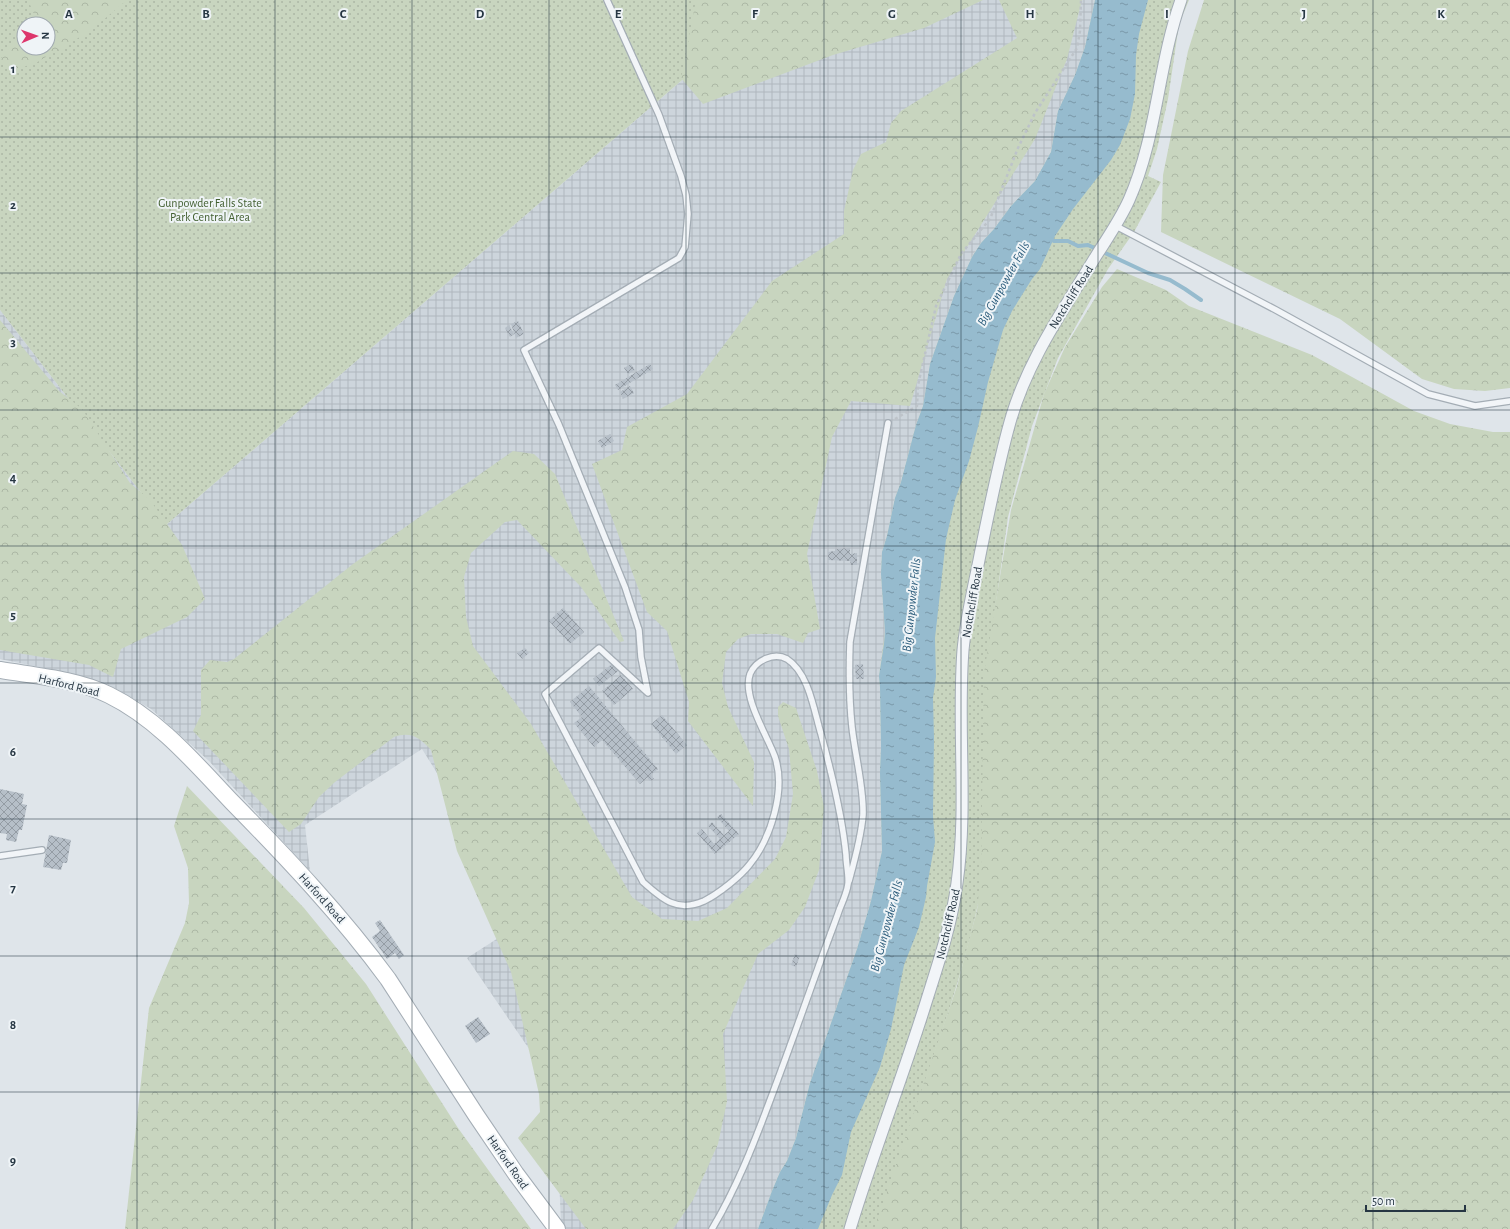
<svg xmlns="http://www.w3.org/2000/svg" width="1510" height="1229" font-family="'Alegreya Sans',sans-serif">
  <defs>
    <pattern id="industrial-grid" width="8" height="8" patternUnits="userSpaceOnUse"><rect width="8" height="8" fill="#cdd5dc"/><path d="M0 4h8M4 0v8" fill="none" stroke="#b0b7be"/></pattern>
    <pattern id="grass-dots" width="8" height="8" patternUnits="userSpaceOnUse"><rect width="8" height="8" fill="#c8d5bf"/><path d="M2 2h.1M6 6h.1" fill="none" stroke="#acb7a5" stroke-width="1.8" stroke-linecap="round"/></pattern>
    <pattern id="forest-crowns" width="20" height="18" patternUnits="userSpaceOnUse"><rect width="20" height="18" fill="#c8d5bf"/><path d="M2 6a3 3 0 1 1 6 0M12 15a3 3 0 1 1 6 0" fill="none" stroke="#acb7a5"/></pattern>
    <pattern id="water-ripples" width="26" height="14" patternUnits="userSpaceOnUse"><rect width="26" height="14" fill="#96bbce"/><path d="M2 4q2-2 4 0t4 0M15 11q2-2 4 0t4 0" fill="none" stroke="#7a99a9"/></pattern>
    <pattern id="building-cross-hatch" width="8" height="8" patternUnits="userSpaceOnUse"><rect width="8" height="8" fill="#b6bfc8"/><path d="M0 0l8 8M0 8l8-8" fill="none" stroke="#949ca4"/></pattern>
  </defs>
  <rect width="100%" height="100%" fill="#dfe5ea"/>
  <path fill="url(#industrial-grid)" d="M775,0H1095L1085,47L1075,75L1058,111L1051,152L1035,181L1011,206L994,229L981,243L972,257L954,296L930,364L923,406L916,425L901,482L895,498L887,536L882,552L881,574L885,632L884,644L879,676L880,686L881,747L880,773L882,851L871,901L857,949L810,1083L796,1138L787,1161L780,1172L772,1191L758,1229H566L561,1223L555,1087L467,958L528,919L422,749L305,825L310,871L209,761L151,709L109,685L49,669L0,659V310L166,525Z"/>
  <g fill="url(#grass-dots)" fill-rule="evenodd">
    <path d="M0,0H775L166,525L0,310ZM24,24H48V48H24Z"/>
    <path d="M1095,0H1189L1179,24L1168,99L1157,149L1148,176L1161,182L1134,232L1108,269L1058,358L1032,426L1008,517L991,638L982,883C971,945 951,1005 931,1064C912,1119 894,1174 875,1229H758L772,1191L780,1172L787,1161L796,1138L810,1083L857,949L871,901L882,851L880,773L881,747L880,687L879,676L885,632L881,574L882,552L887,536L895,498L901,482L916,425L923,406L930,364L954,296L972,257L981,243L994,229L1011,206L1035,181L1051,152L1058,111L1075,75L1085,47Z"/>
  </g>
  <g fill="url(#forest-crowns)">
    <path d="M28,0H127L90,31L34,64L14,69L0,63V60L8,48L24,36V48H48V24H33L34,14Z"/>
    <path d="M696,0H983L924,28L833,55L703,104L681,78Z"/>
    <path d="M999,0H1082L1067,59L1035,139L947,279L910,406L851,401L832,437L807,554L820,629L808,633L803,643L777,634H751L738,639L726,652L722,683L728,707L754,762L753,806L688,721L689,702L667,631L647,612L592,464L622,450L627,427L687,394L772,281L844,234V211L853,170L861,154L886,142L891,123L901,111L1017,38Z"/>
    <path d="M1204,0H1510V388L1485,391L1454,389L1422,379L1340,319L1161,232L1163,175L1188,51Z"/>
    <path d="M1117,269L1166,290L1189,306L1312,355L1414,411L1450,424L1493,432H1510V1229H874L957,986L977,910L981,874L984,673L1011,510L1044,394L1065,347L1102,287Z"/>
    <path d="M0,320L59,391L82,409L130,483L150,500L182,545L205,599L187,617L121,649L113,677L89,665L0,650Z"/>
    <path d="M513,451L534,454L555,474L624,641L620,642L581,587L517,520L505,522L471,553L464,577L466,617L473,646L531,724L632,897L662,919L698,921L727,908L775,859L786,837L793,794L789,749L778,716V707L783,702L796,708L817,771L824,807L819,870L805,907L789,930L758,954L723,1034L727,1101L718,1144L693,1200L673,1229H586L518,1138L540,1112L539,1094L511,972L457,851L431,750C420,738 411,731 394,737L335,782L319,797L301,824L289,832L193,731L201,715V670L210,660L227,662L234,659L353,564Z"/>
    <path d="M187,786L304,908L366,984L458,1128L531,1229H125L149,1008L185,923L189,903L188,868L174,826Z"/>
  </g>
  <path fill="url(#water-ripples)" d="M1095,0H1148L1139,34L1136,55L1135,94L1130,119L1120,145L1111,160L1073,209L1055,236L1040,269L1032,279L1012,311L1003,330L988,382L978,427L969,461L955,500L946,539L935,638L936,677L933,698L934,739L933,816L935,842L927,886L926,897L919,927L904,965L891,1029L880,1067L851,1132L842,1175L832,1195L818,1229H758L772,1191L780,1172L787,1161L796,1138L810,1083L857,949L871,901L882,851L880,773L881,747L880,687L879,676L884,644L885,632L881,574L882,552L887,536L895,498L901,482L916,425L923,406L930,364L954,296L972,257L981,243L994,229L1011,206L1035,181L1051,152L1058,111L1075,75L1085,47Z"/>
  <g fill="none" stroke-linecap="round" stroke-linejoin="round">
    <path stroke="#96bbce" stroke-width="4" d="M1050,239L1054,241H1068L1078,246L1088,245L1148,273L1170,280L1185,289L1201,300"/>
  </g>
  <g fill="url(#building-cross-hatch)">
    <path d="M518,321L524,334L516,338L511,324Z"/>
    <path d="M509,325L514,334L510,337L505,328Z"/>
    <path d="M631,364L635,370L628,374L624,368Z"/>
    <path d="M650,364L653,369L618,390L615,385Z"/>
    <path d="M630,386L634,393L623,399L620,392Z"/>
    <path d="M610,434L614,441L602,448L598,441Z"/>
    <path d="M850,548V554L857,553V565H851L850,561L828,560V552L835,551V549Z"/>
    <path d="M563,608L584,632L570,644L549,621Z"/>
    <path d="M525,648L529,653L522,659L517,653Z"/>
    <path d="M612,664L618,671L599,686L593,679Z"/>
    <path d="M863,664L864,679H856L855,665Z"/>
    <path d="M621,675L633,689L614,705L602,691Z"/>
    <path d="M589,686L658,769L651,775L654,779L650,781L647,778L640,784L602,740L594,747L574,723L582,717L570,702Z"/>
    <path d="M662,715L687,745L676,754L651,724Z"/>
    <path d="M0,789L24,794L22,804L27,805L22,830H19L16,842L6,840L7,834L0,833Z"/>
    <path d="M721,814L739,834L715,854L697,833L702,829L714,844L720,839L708,826L712,822L724,835L729,831L717,817Z"/>
    <path d="M49,835L71,840L67,863H63L61,870L43,867Z"/>
    <path d="M380,920L404,955L399,959L395,953L387,959L372,937L380,931L375,923Z"/>
    <path d="M795,954L800,956L796,967L791,965Z"/>
    <path d="M478,1017L490,1034L476,1043L465,1026Z"/>
  </g>
  <g fill="none" stroke-linecap="round" stroke-linejoin="round">
    <defs>
      <g id="service">
        <path d="M607,0L659,115L681,176L686,195L688,214L685,247L679,258L524,350L559,425L625,587L639,630L641,657L648,693L599,648L545,694L643,882C662,899 677,913 704,901C718,894 740,877 750,864C771,838 786,790 775,757C767,735 742,697 750,674C756,660 774,652 787,659C809,673 814,711 821,734C832,774 842,814 846,855C846,864 849,875 848,884C847,892 843,901 840,908C833,928 825,948 818,968C802,1013 786,1058 769,1103C753,1146 736,1189 712,1229"/>
        <path d="M1116,226L1276,310L1428,394L1475,406L1510,401"/>
        <path d="M0,856L42,850"/>
        <path d="M849,881C855,859 861,838 863,815C864,788 855,755 852,727C849,699 849,670 850,642L888,423"/>
      </g>
      <path id="minor" d="M850,1229C874,1150 904,1074 928,996C940,958 952,922 957,883C968,806 957,728 963,650C966,618 974,586 980,555C989,510 998,465 1010,422C1027,361 1064,309 1096,256C1108,237 1120,220 1129,200C1157,137 1158,65 1181,0"/>
      <path id="secondary" d="M0,670C36,676 76,679 109,695C158,719 195,763 232,802C287,858 341,915 388,979L476,1115L516,1174L557,1229"/>
    </defs>
    <use href="#service" stroke="#a4adb5" stroke-width="8"/>
    <use href="#minor" stroke="#a4adb5" stroke-width="13"/>
    <use href="#secondary" stroke="#a4adb5" stroke-width="18"/>
    <path stroke="#bdc3c9" stroke-width="2.5" stroke-dasharray="3 3" stroke-linecap="butt" d="M895,419L917,406L918,385L936,306L961,254L990,219L1018,148L1035,113L1077,48L1080,31L1081,0"/>
    <use href="#service" stroke="#f2f5f8" stroke-width="5.5"/>
    <use href="#minor" stroke="#f2f5f8" stroke-width="11"/>
    <use href="#secondary" stroke="#fff" stroke-width="16"/>
  </g>
  <path fill="none" stroke="#263643" stroke-width="1" stroke-opacity="0.55" d="M137,0V1229M275,0V1229M412,0V1229M549,0V1229M686,0V1229M824,0V1229M961,0V1229M1098,0V1229M1235,0V1229M1373,0V1229M0,137H1510M0,273H1510M0,410H1510M0,546H1510M0,683H1510M0,819H1510M0,956H1510M0,1092H1510"/>
  <g text-anchor="middle" dominant-baseline="central" stroke-width="4" stroke-linejoin="round" paint-order="stroke">
    <g font-size="12" fill="#436032" stroke="#eff4f7">
      <text x="210" y="203">Gunpowder Falls State<tspan x="210" dy="14">Park Central Area</tspan></text>
    </g>
    <g font-size="12" fill="#263643" stroke="#eff4f7">
      <text transform="translate(1071 297) rotate(-58)">Notchcliff Road</text>
      <text transform="translate(972 602) rotate(-80)">Notchcliff Road</text>
      <text transform="translate(69 685) rotate(14)">Harford Road</text>
      <text transform="translate(322 898) rotate(48)">Harford Road</text>
      <text transform="translate(948 924) rotate(-77)">Notchcliff Road</text>
      <text transform="translate(508 1162) rotate(55)">Harford Road</text>
    </g>
    <g font-size="13" font-style="italic" fill="#2c5d7c" stroke="#eff4f7">
      <text transform="translate(1004 284) rotate(-61)">Big Gunpowder Falls</text>
      <text transform="translate(912 605) rotate(-84)">Big Gunpowder Falls</text>
      <text transform="translate(887 926) rotate(-75)">Big Gunpowder Falls</text>
    </g>
  </g>
  <g font-size="13" text-anchor="middle" font-weight="bold" fill="#263643" stroke="#eff4f7" stroke-width="4" stroke-linejoin="round" paint-order="stroke">
    <text x="69" y="18">A</text>
    <text x="206" y="18">B</text>
    <text x="343" y="18">C</text>
    <text x="480" y="18">D</text>
    <text x="618" y="18">E</text>
    <text x="755" y="18">F</text>
    <text x="892" y="18">G</text>
    <text x="1030" y="18">H</text>
    <text x="1167" y="18">I</text>
    <text x="1304" y="18">J</text>
    <text x="1441" y="18">K</text>
    <text x="13" y="73">1</text>
    <text x="13" y="209">2</text>
    <text x="13" y="346">3</text>
    <text x="13" y="482">4</text>
    <text x="13" y="619">5</text>
    <text x="13" y="756">6</text>
    <text x="13" y="892">7</text>
    <text x="13" y="1029">8</text>
    <text x="13" y="1165">9</text>
  </g>
  <g transform="translate(36 36) rotate(88)"><circle r="19" fill="#eff4f7" stroke="#9fa8af"/>
  <path d="M0-3L7 15L0 10L-7 15Z" fill="#dd366c"/>
  <text y="-6" font-size="11" font-weight="bold" text-anchor="middle" fill="#263643">N</text>
  </g>
  <path d="M1366 1205v6h99v-6" fill="none" stroke="#263643" stroke-width="2"/>
  <text x="1372" y="1205" font-size="12" fill="#263643" stroke="#eff4f7" stroke-width="3" paint-order="stroke">50 m</text>
</svg>
